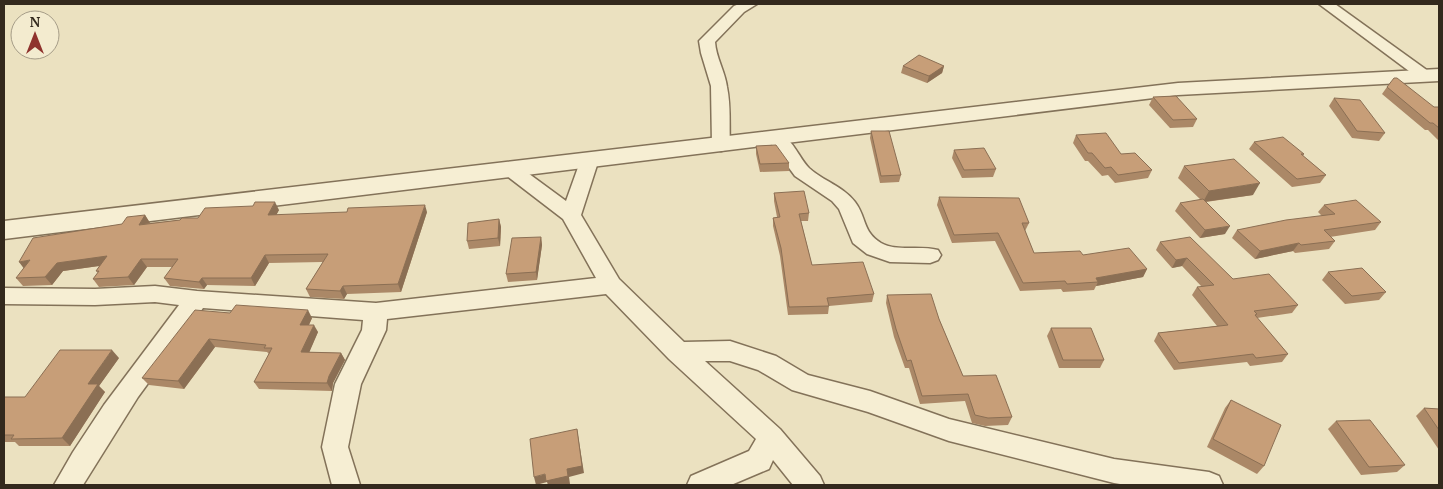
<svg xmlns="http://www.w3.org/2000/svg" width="1443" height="489" font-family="'PT Serif',serif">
  <rect width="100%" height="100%" fill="#ebe1c0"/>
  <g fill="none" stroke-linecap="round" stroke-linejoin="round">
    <defs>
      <g id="minor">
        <path d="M739,4H757L744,12L715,42C716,58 725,71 727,87C731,106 729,126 730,145L728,149L721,151L714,149L712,145L711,86L701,53L699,41L734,6Z"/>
        <path d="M1319,4H1335L1435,76L1433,80H1421Z"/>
        <path d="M776,133C793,137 798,157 809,168C823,181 843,186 855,202C867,218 862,231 881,243C897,252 920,245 938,250L941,255L938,260L930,263L890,262L867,254L853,243L839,209L832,201L795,176L767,138L770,134Z"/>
        <path d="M590,153L597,155L599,159L581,215L619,279L684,342L730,341L776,356L808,375L870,391L949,419L1114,459L1209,472L1219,476L1223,485H1126L1114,483L949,441L868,412L792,390L758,370L730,361H705L780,429L820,476L824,485H793L773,460L769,469L731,485H687L691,476L749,451L756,439L669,359L606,294L387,319L386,330L361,384L348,447L360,485H332L322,447L335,384L362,330L363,320L203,308L138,397L83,485H54L73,452L104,405L179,305L155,302L95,305L4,304V288L95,289L155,286L197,291L376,303L596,278L563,219L503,173L500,169L503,165L510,163L517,165L566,201L581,159L583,155Z"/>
      </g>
      <path id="tertiary" d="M1439,69V81L1178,95L4,239V221L1178,83Z"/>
    </defs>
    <use href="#minor" stroke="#837259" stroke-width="3"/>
    <use href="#tertiary" stroke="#837259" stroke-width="3"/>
    <use href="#minor" fill="#f6eed3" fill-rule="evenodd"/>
    <use href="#tertiary" fill="#f6eed3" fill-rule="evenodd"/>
  </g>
  <g fill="#ab8867">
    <path d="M903,66H944L942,73L927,83L901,73Z"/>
    <path d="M1387,87L1434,107H1439V141L1428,130H1425L1382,94Z"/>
    <path d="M1153,97L1197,119L1193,127L1170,128L1149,105Z"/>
    <path d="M1334,98L1385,133L1379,141L1352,138L1329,106Z"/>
    <path d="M871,131L901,175L899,182L880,183L870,138Z"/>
    <path d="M1076,135L1121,154L1152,170L1148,178L1115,183L1108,175L1102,176L1088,161H1085L1073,143Z"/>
    <path d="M1254,142L1304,154L1303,156L1326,175L1320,183L1292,187L1249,149Z"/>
    <path d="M756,146L789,163V171L760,172L756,154Z"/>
    <path d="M954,150L996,169L993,177L962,178L952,158Z"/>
    <path d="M1184,166L1253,195L1206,202L1225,234L1200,238L1175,211L1180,203L1201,200L1178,178Z"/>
    <path d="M774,193L809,213L808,221H801L812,265L874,294L872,302L829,306L828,314L788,315L780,256L773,226V218L777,217L774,201Z"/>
    <path d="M939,197L1029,223L1025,231L1034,253L1083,255L1147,269L1143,277L1096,286L1094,290L1063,292L1061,289L1020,291L995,241L952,243L937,205Z"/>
    <path d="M1324,205L1381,222L1375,230L1330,237L1335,241L1329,249L1295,253L1293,251L1255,259L1232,238L1237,230L1322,216L1318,212Z"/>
    <path d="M279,210L276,215L427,212L401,292L347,294L344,299L310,297L306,289L323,262L269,263L255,286L207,285L204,289L170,286L164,278L173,267H147L134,285L99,287L93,279L98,273L96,271L99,266L63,271L52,285L23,286L16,278L122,224L145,215L150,223Z"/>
    <path d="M499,219L501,227L500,246L469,249L467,241Z"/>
    <path d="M541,237L542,245L537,280L508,282L506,274Z"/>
    <path d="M1160,242L1233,279L1298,305L1292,313L1257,318L1288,354L1282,362L1250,366L1247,362L1174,370L1154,341L1158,333L1217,326L1192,295L1197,287H1202L1182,266L1172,268L1156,250Z"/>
    <path d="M1328,272L1386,292L1379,300L1345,304L1322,280Z"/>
    <path d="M887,295L939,319L963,376L1012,417L1008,425L985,426L972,423L965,401L920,404L909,368H905L894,337L886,303Z"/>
    <path d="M230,313L312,318L309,325L318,332L309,352L341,353L345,360L333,383L332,391L259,389L254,382L269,354L267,352L215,347L184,389L149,385L142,378Z"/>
    <path d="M1051,328L1104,360L1100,368H1059L1047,336Z"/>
    <path d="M119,358L99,386L105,392L70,446H19L15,442H4V397H25Z"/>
    <path d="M1231,400L1264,466L1257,474L1207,447L1225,408Z"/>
    <path d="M1424,408L1439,409V450L1416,416Z"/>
    <path d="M1336,421L1405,465L1397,472L1361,475L1328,429Z"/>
  </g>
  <g fill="#8b6f54">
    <path d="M944,66L942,73L927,83L929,76Z"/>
    <path d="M1260,183L1253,195L1203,202L1209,191Z"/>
    <path d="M275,202L279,210L272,223L268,215Z"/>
    <path d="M425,205L427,212L401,292L398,284Z"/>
    <path d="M145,215L150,223L139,225Z"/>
    <path d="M499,219L501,227L500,246L498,238Z"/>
    <path d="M1230,226L1225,234L1200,238L1205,230Z"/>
    <path d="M541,237L542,245L537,280L536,272Z"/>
    <path d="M1299,243L1293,251L1255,259L1260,251Z"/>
    <path d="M265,255L269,263L255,286L251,278Z"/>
    <path d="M107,256L113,264L63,271L52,285L45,277L57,263Z"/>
    <path d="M1187,258L1182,266L1172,268L1176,260Z"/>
    <path d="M141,259L147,267L134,285L128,277Z"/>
    <path d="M30,260L25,270L19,262Z"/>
    <path d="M1147,269L1143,277L1096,286L1098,282L1096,278Z"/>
    <path d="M202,278L207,285L204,289L199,282Z"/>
    <path d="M343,286L347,294L344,299L340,291Z"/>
    <path d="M308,310L312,318L305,333L300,325Z"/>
    <path d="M314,325L318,332L306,360L301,352Z"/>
    <path d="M209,339L215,347L184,389L178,381Z"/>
    <path d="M112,350L119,358L99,386L105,392L70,446L62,438L88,384Z"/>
    <path d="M341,353L345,360L333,383L332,391L327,383L329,376Z"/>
    <path d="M577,429L584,473L569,477L570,484L563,485H548L547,482L536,485L534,477L567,469Z"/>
  </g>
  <g fill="#c79e78" stroke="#8b6f54">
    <path d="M919,55L944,66L929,76L903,66Z"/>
    <path d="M1394,78H1397L1434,107H1439V128L1433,123H1430L1387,87Z"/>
    <path d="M1176,96L1197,119L1173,120L1153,97Z"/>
    <path d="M1334,98L1360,100L1385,133L1357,131Z"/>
    <path d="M871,131H889L901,175L881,176Z"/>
    <path d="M1106,133L1121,154L1135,153L1152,170L1118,175L1111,167L1105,168L1092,153H1088L1076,135Z"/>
    <path d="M1283,137L1304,154H1301L1326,175L1297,179L1254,142Z"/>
    <path d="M776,145L789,163L760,164L756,146Z"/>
    <path d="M984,148L996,169L964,170L954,150Z"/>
    <path d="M1234,159L1260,183L1209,191L1184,166Z"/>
    <path d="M804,191L809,213L799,214L812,265L863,262L874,294L827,298L829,306L789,307L781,248L773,218L780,217L774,193Z"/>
    <path d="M939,197L1019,198L1029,223H1022L1034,253L1080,251L1083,255L1129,248L1147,269L1096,278L1098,282L1067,284L1065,281L1023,283L998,233L954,235Z"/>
    <path d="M1203,199L1230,226L1205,230L1180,203Z"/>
    <path d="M1356,200L1381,222L1324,230L1335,241L1301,245L1299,243L1260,251L1237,230L1286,220L1335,214L1324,205Z"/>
    <path d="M255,202H275L268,215L347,212L348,208L425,205L398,284L343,286L340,291L306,289L328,254L265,255L251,278H202L199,282L164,278L178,259H141L128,277L93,279L99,271H96L107,256L57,263L45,277L16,278L30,260L19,262L33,238L122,224L127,217L145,215L139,225L180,220L182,218H198L205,208L253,206Z"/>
    <path d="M499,219L498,238L467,241L468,223Z"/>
    <path d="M541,237L536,272L506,274L512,238Z"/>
    <path d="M1190,237L1233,279L1269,274L1298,305L1254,311L1257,314L1255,315L1288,354L1256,358L1253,354L1179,363L1158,333L1228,325L1197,287L1214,285L1187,258L1176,260L1160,242Z"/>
    <path d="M1362,268L1386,292L1352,296L1328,272Z"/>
    <path d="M931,294L939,319L963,376L996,375L1012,417L988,418L975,415L968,394L922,396L911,360L907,361L896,329L887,295Z"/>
    <path d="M236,305L308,310L300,325H314L301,352L341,353L329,376L327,383L254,382L272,348H264L266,345L209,339L178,381L142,378L195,310L230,313Z"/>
    <path d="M1051,328H1091L1104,360H1063Z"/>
    <path d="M60,350H112L88,384H98L62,438L11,439L14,435H4V397H25Z"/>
    <path d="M1231,400L1281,425L1264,466L1213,439Z"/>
    <path d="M1424,408L1439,409V430Z"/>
    <path d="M1370,420L1405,465L1369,467L1336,421Z"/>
    <path d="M577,429L582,466L567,469L568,476L546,481L545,474L534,477L530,439Z"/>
  </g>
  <rect width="1443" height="489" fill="none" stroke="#33291d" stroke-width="10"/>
  <g transform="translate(35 35)"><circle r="24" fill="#f3ebcf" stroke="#a69d88"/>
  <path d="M0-4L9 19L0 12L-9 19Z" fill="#8f322d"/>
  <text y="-8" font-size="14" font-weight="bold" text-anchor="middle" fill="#33291d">N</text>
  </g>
</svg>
